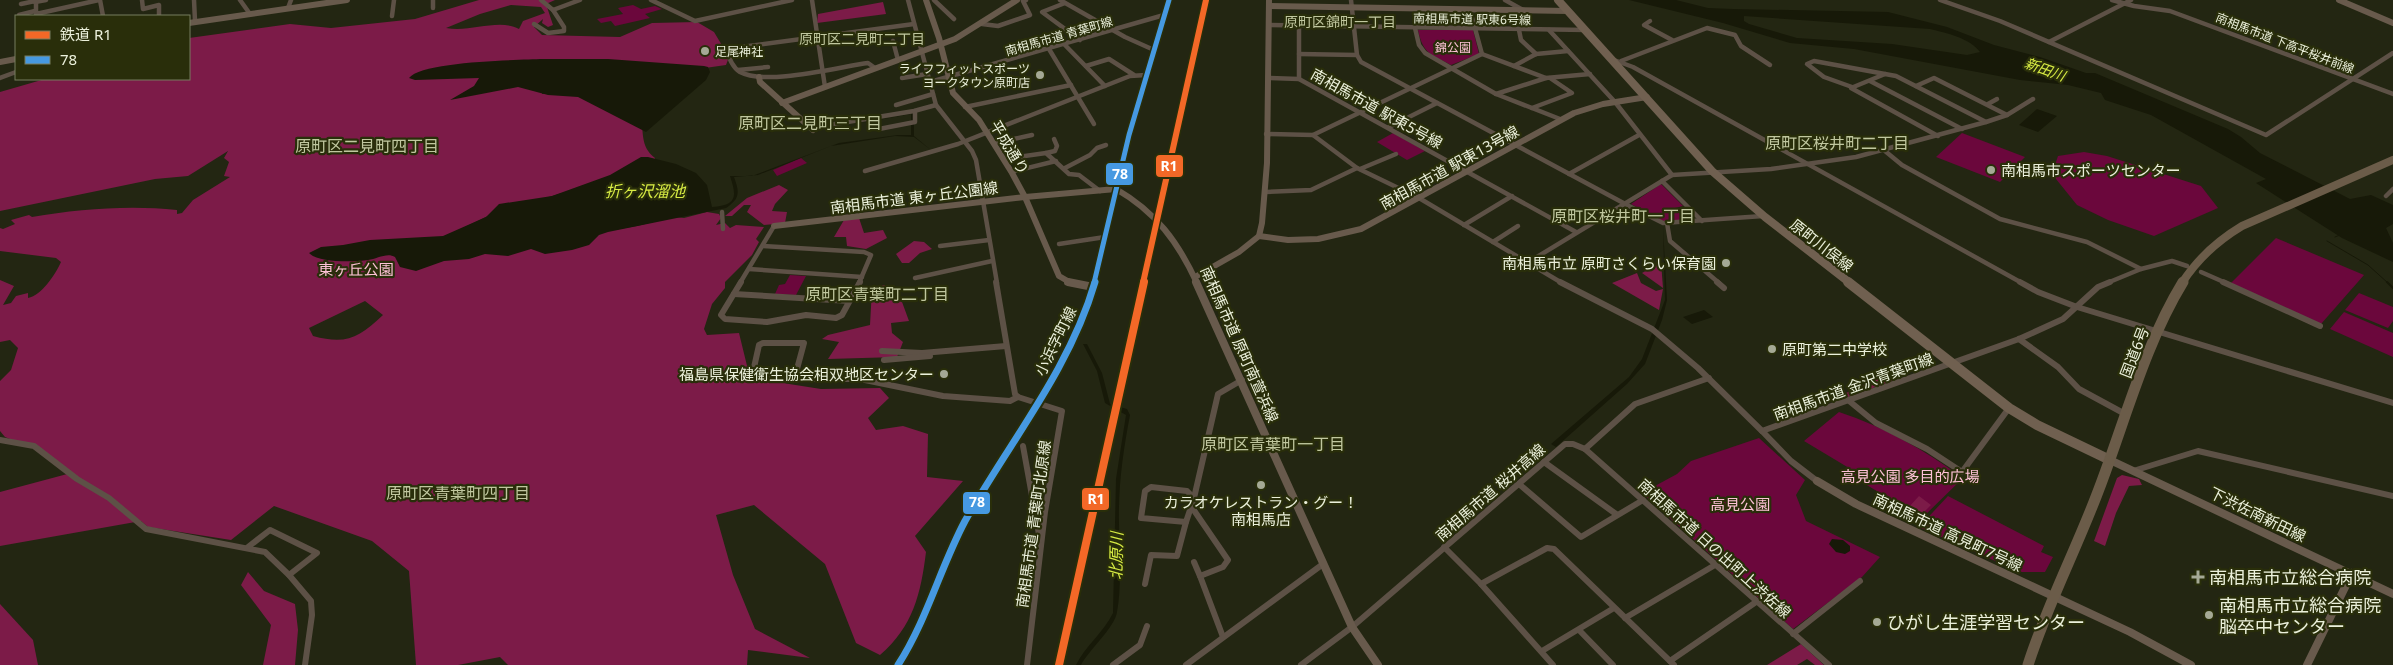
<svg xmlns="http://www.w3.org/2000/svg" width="2393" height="665" font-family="'Noto Sans','Noto Sans JP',sans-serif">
  <rect width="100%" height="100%" fill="#232612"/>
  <g fill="#6b073c">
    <path d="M633,5L641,9L655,6L662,9L645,14L650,18L615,26L611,21L601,23L597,19L623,14L618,8Z"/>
    <path d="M1418,30H1473L1479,54L1451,65C1431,54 1423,54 1418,30Z"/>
    <path d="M1393,133L1425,151L1407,160L1377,142Z"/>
    <path d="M1962,133L2025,157L2000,182L1936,157Z"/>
    <path d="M2084,152L2107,156L2201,186L2218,208L2154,236L2108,220L2077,205L2052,174L2058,156Z"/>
    <path d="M801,158L807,163L777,176L773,170Z"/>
    <path d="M1661,184L1683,206L1675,208L1686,220L1663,221L1631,204Z"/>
    <path d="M2276,238L2364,275L2321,324L2231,283Z"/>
    <path d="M790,275L806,276L796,295L775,294L779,285L785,284Z"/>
    <path d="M2359,293L2393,307V321L2388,328L2345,310Z"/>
    <path d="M2344,312L2393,333V357L2330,329Z"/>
    <path d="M1839,412C1885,427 1924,450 1963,478L1922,518L1845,472L1849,468L1804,441Z"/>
    <path d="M1759,438L1805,480L1796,495L1806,521L1880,557L1862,577L1793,629L1642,493L1677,474L1691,461Z"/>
    <path d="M1948,496L2044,546L2041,552L2053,557L2045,572H2020L1919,527Z"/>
  </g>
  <g fill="#7c1b48" fill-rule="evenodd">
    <path d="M479,0H555L546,4L553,25L548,27L542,23L543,19L534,27L542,35L620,37L652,23L697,22L714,32L729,57L726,65L705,68L480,77L507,84L543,86L542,94L584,93L642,124C643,138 643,149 655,158L654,163L630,173L494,213L440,239L393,253L435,261L637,226L674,217L684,218L707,212L719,214L721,218L716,225L725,223L730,228L736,225L764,227L756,239L759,242L752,255L725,282V288L712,304L704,329L707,335L739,333L750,378L821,389L880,388L889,398L868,418L876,430L903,426L928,434L927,477L963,481L915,536L926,552C921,593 913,627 880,655L856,643L825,564L754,505L716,515L733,575L755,629L810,658L748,650L747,665H508L500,657L458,665H416L409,571L372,541L274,506L231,540L148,527L141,521L0,546V492L71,473L45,453L5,437L0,431V381L11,370L18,348L10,340L0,342V280L14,286L3,305L11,303L16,296L28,293V298C42,295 55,275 61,262L56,258L0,251V228L3,229L15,224L11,220L29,215L32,217C79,209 129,205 177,210V214L182,213L193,200L230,177L224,176L229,162L224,158L228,151L188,176L155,179L0,211V92L45,79H189V38L290,24L331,28L415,19ZM511,5L541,7L545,13L523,21L519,29C498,18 470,33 446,28L480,14ZM365,301L383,315C359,338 346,345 313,336L309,328Z"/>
    <path d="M883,2L886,14L817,23L818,14Z"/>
    <path d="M779,185L788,190L775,204L772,211L787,212L785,223L764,225L747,212L751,205H744L732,216H725L747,198Z"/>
    <path d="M859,218L864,233L883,230L887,238L866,249L847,246L846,237H834L844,220Z"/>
    <path d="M914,241L924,242L932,249L920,253L909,263H902L896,254Z"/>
    <path d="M1661,262L1663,288L1642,273Z"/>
    <path d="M1637,273L1641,283L1656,291L1663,289L1659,310L1612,283Z"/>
    <path d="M884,285L898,291L909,321L891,323L892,333L903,342L897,357L828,359L839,342L822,339L828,335L870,325L872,289Z"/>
    <path d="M1887,375L1892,381L1848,397L1846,393Z"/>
    <path d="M2122,475L2139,479L2142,485L2129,486L2116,513L2105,546L2094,541L2117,478Z"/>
    <path d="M1919,496L1931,505L1920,516L1908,508Z"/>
    <path d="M248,572L264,591L295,604L298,630L295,665H263L271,625L241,585Z"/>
    <path d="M0,604L33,640L38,665H0Z"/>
    <path d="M1801,644L1824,665H1815L1807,659L1797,665H1767Z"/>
  </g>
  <g fill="#171908" fill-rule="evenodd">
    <path d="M1629,0H1676L1708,8L1733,9L1888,12L1947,27L1994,45L2040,57L2086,73H2095L2228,129L2241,137L2260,153L2350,199L2371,195L2393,205V224L2386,228L2393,243V262L2342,238L2256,183L2266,179L2151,115L2105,100L2101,93L2068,85L2020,80L1854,49L1790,43L1723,23ZM1744,16L1930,29C1946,33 1970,38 1980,52L1967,55L1892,44L1797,38L1749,24L1744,21Z"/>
    <path d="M543,59H608L704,66L708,67L710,72L706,80L646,132L578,97L548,95L518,87L450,100L474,86L479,78L415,80L409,78C422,61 518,60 543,59Z"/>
    <path d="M2037,109L2057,116L2038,132L2019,125Z"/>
    <path d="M914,113V136L931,150L914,137L895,136L831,146L758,175L734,177C739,191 741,198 726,208L608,232L599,235L589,245L572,250L545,254L531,249L508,256L485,254L469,259L444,261L416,271L400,267L395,257C387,252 377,259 368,260C354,262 318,263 309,253L321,247L343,245L370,240L443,236L486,217L499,204L552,196L610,175L641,157H648L676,164L696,173L707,185L712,207C737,205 737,197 730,176H752L831,146L839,143L898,135H911V114L856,124Z"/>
    <path d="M1663,227L1667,300L1662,320L1645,364L1627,384L1556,447L1551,444L1629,377L1642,359L1665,300Z"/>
    <path d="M1704,310L1713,317L1692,324L1683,317Z"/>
    <path d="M1083,344H1087L1102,373L1110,404L1127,409L1130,415C1123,451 1118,487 1119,525C1119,552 1122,586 1117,612C1115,627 1089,650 1081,665H1076C1086,645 1104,632 1113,613L1116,479L1126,415L1105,403L1097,371Z"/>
    <path d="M1832,539L1843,540L1850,546V551L1845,554L1836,552L1829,544Z"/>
  </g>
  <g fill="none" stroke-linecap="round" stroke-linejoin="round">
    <g stroke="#171908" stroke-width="1">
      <path d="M2335,237L2340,235"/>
      <path d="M2327,241L2368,265L2388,283"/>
    </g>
    <path stroke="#171908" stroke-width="2" d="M2387,282L2393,288"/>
    <g stroke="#5d5146" stroke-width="4.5">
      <path d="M36,0V14L99,0"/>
      <path d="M100,0L103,16"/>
      <path d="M142,0L143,9L159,5V16"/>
      <path d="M194,0L195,21"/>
      <path d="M240,0L250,14"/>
      <path d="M433,0V8"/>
      <path d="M541,0L553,10L580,0"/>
      <path d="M651,0L695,21L792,0"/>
      <path d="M812,0L825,87"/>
      <path d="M908,0L936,105L972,151L976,160L997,283"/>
      <path d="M934,0L954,19"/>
      <path d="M1060,0L1125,37L1154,50"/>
      <path d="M1351,0L1357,55L1361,62L1629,206L1663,223L1763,216"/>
      <path d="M1505,0L1523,10"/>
      <path d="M1940,0L2000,21L2266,135L2393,53"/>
      <path d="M2112,0L2134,6L2170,11L2393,94"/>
      <path d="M35,2L46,0"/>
      <path d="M1065,3L1042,12L1080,40"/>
      <path d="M21,4L35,1"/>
      <path d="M288,8L291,0"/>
      <path d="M1470,10L1482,54L1546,78"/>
      <path d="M19,15L35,11"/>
      <path d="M392,16L394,0"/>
      <path d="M1650,21L1644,25L1672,40"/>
      <path d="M534,24L548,33L564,31V27L553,10"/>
      <path d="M982,24L998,26L1030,15L1023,1L1026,0"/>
      <path d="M1269,25L1586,30"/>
      <path d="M1299,26V79"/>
      <path d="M1415,28L1419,45L1425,53L1496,94L1560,119"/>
      <path d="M1519,30L1521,40L1536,54"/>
      <path d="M1549,30L1615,102L1672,175"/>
      <path d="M893,41L898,60"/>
      <path d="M2049,42L2131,0"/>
      <path d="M1064,44L1105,86"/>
      <path d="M1049,49L1094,124"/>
      <path d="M1299,54L1357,55"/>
      <path d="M1614,60L1633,67L2022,283"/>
      <path d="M1621,61L1707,28L1735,35L1741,46L1770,65"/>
      <path d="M1086,66L1109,59L1134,75"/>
      <path d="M1514,66L1536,54L1568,51"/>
      <path d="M875,68L868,63C838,67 766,86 740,72C732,67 729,57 726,49L914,24"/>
      <path d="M738,70L768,67"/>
      <path d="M1885,74L1851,88L1938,136"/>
      <path d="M0,78L16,72"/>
      <path d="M902,78L927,74"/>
      <path d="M1268,78L1299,79L1576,232"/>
      <path d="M1870,81L1962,129"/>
      <path d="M930,82L1164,15"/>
      <path d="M1916,86L1934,78L2007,115"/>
      <path d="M1852,87L1824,77L1807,64L1814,61L1896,76L1986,122"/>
      <path d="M1496,94L1546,78L1590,74"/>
      <path d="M1988,104L1997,99"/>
      <path d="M896,105L933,94"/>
      <path d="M965,107L1071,85"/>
      <path d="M1532,108L1572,93L1550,78"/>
      <path d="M1389,127L1437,103"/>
      <path d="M811,128L914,111L936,105"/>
      <path d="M879,129L915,122V111"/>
      <path d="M1266,134L1313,135L1357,168L1419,198L1562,283"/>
      <path d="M1313,135L1482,54"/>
      <path d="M995,143L1032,135"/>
      <path d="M1885,151L1902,165L2000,219L2087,242L2141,269"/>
      <path d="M1046,153L1055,151L1057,146L1054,139"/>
      <path d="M1004,159L1046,153L1069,174L1079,175L1100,191"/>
      <path d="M1065,168L1090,155L1097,148L1106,145"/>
      <path d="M1360,169L1396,154"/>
      <path d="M865,171L958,144L1130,76L1146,75"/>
      <path d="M1011,172L1056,161"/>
      <path d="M1569,174L1639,135"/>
      <path d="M1662,181L1702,221"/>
      <path d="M1265,192L1311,190L1357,168"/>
      <path d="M2386,196L2393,189"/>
      <path d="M722,212L723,229"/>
      <path d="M1667,223L1670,241L1719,283"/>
      <path d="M1464,225L1512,196"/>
      <path d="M1493,242L1518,226"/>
      <path d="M1059,244L1105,237"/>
      <path d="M763,246L864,252L871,255L859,283"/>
      <path d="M940,246L989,240"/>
      <path d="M1527,263L1672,175L1771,169L1856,157L1986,122L2007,115L2033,99"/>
      <path d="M749,269L862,277"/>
      <path d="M2201,272L2226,283"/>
      <path d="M915,278L992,261"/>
      <path d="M740,283L774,226"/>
      <path d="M2107,283L2141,269L2172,261L2187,266"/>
    </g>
    <g stroke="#5d5146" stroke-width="6">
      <path d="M741,282L721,315L725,319L767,322L806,315L836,318L842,315L860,282"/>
      <path d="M996,282L1015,394L1018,397L1062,411L1045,512L1027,665"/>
      <path d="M1560,282L1652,329L1698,368L1762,431L2019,339L2063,319L2098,287L2110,282"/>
      <path d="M1717,282L1724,288"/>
      <path d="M2020,282L2038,292L2077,307L2393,403"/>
      <path d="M2223,282L2320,326"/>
      <path d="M734,294L849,301"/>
      <path d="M2019,339L2058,367L2079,389L2127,415"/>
      <path d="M882,351L922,353L1006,346"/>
      <path d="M884,360L930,356"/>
      <path d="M794,380L804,343H763L759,345L753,372L768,379H860L943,396L1010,401L1018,397"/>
      <path d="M1848,400L1876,423L1927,449L1962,472L2009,408"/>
      <path d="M1762,431L1791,461L1817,481"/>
      <path d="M0,440L34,446L77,479L109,498L146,529L265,552L289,575L311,601L312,615L305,665"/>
      <path d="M1023,446L1040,540"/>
      <path d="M1585,449L1829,665"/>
      <path d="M1544,462L1616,514"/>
      <path d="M2133,471L2198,451L2393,496"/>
      <path d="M1519,484L1581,537L1643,500"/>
      <path d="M1151,487L1187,491L1194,498L1186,522L1141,518L1145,491Z"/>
      <path d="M1194,498L1218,394L1242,380"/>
      <path d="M1191,506L1228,560L1223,567L1200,576L1223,637"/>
      <path d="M248,547L270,530L317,553L289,575"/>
      <path d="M1444,547L1481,584L1553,665"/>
      <path d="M1194,562L1200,576"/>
      <path d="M1145,584L1151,555L1177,556L1186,522"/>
      <path d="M1481,584L1547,548L1554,549L1674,665"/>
      <path d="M1625,618L1715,565"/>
      <path d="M1579,630L1613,665"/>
      <path d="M1793,634L1860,581"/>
      <path d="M1542,651L1614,608"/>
      <path d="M1670,661L1756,602"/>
      <path d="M1113,665L1140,645L1147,626"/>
      <path d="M1186,665L1323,564"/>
      <path d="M1301,665L1352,627L1565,444H1573L1585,449L1635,404L1709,378"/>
    </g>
    <g stroke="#685a4c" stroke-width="6">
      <path d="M926,0L939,38L953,93L979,120L1012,173L1025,197L1059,276L1071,283"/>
      <path d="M2339,0L2393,23"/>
      <path d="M1270,6L1568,11"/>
      <path d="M189,23L347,0"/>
      <path d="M0,62L16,59"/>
      <path d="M759,77L760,82L813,130"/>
      <path d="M782,103L955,39L1017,0"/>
      <path d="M774,226L1025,197L1116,189C1156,212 1178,242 1197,283"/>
      <path d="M1259,236L1288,240L1318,239L1361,229L1574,113L1603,104L1647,97"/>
      <path d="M1195,277L1239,252L1259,236L1262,223L1267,163L1269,0"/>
      <path d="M1094,283L1129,135L1169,0"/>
    </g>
    <g stroke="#685a4c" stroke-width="8">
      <path d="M1068,282L1093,287"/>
      <path d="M1196,282L1352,627L1378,665"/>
      <path d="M2110,460L2393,594"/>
      <path d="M1817,481L1856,504L2130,632L2191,665"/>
      <path d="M898,665C927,620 940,568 965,521C1010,441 1069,371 1095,282"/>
      <path d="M2307,665L2352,573"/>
    </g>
    <path stroke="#706050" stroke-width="8" d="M1558,0L1712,171L1765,217L1850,283"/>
    <path stroke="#706050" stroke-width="10" d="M1848,282L2009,408L2037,425L2110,460"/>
    <path stroke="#6b5c49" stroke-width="8" d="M2182,283C2198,258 2217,241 2242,226L2393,160"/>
    <path stroke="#6b5c49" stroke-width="11" d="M2028,665C2047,605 2077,548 2099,489C2125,421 2145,344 2183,282"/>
    <defs>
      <path id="bus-1-far1" d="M1094,283L1129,135L1169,0"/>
      <path id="bus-1" d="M898,665C927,620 940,568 965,521C1010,441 1069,371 1095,282"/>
    </defs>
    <use href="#bus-1-far1" stroke="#292e0a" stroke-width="8"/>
    <use href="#bus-1" stroke="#292e0a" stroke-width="11"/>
    <use href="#bus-1-far1" stroke="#4699e1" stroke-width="5"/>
    <use href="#bus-1" stroke="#4699e1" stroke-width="7"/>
    <defs>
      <path id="rail-1-far1" d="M1143,283L1206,0"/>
      <path id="rail-1" d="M1059,665L1144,282"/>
    </defs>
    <use href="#rail-1-far1" stroke="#292e0a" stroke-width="9"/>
    <use href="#rail-1" stroke="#292e0a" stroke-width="12"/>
    <use href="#rail-1-far1" stroke="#f36827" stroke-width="6"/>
    <use href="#rail-1" stroke="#f36827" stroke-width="8"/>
  </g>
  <g fill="#a5a995" stroke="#292e0a" stroke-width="2">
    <circle cx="705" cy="51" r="5"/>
    <circle cx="1040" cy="75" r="5"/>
    <circle cx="1991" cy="170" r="5"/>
    <circle cx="1726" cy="263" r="5"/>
    <circle cx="1772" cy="349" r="5"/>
    <circle cx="944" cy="374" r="5"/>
    <circle cx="1261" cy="485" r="5"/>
    <path d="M2195.5 569.5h5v5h5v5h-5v5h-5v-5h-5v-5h5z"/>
    <circle cx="2209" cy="615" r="5"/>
    <circle cx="1877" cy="622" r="5"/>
  </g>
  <g text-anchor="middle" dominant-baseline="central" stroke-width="4.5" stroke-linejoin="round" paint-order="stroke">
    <g font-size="12" fill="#ebf0db" stroke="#292e0a">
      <text transform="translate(1472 19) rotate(1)">南相馬市道 駅東6号線</text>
      <text transform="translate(1059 36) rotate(-16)">南相馬市道 青葉町線</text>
      <text transform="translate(2285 43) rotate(21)">南相馬市道 下高平桜井前線</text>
    </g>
    <g font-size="12" fill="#fec2d7" stroke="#292e0a">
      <text x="1453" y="47">錦公園</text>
    </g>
    <g font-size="12" fill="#ebf0db" stroke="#292e0a" text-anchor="start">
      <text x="715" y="51">足尾神社</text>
      <text x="1030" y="68" text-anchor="end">ライフフィットスポーツ<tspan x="1030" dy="14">ヨークタウン原町店</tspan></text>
    </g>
    <g font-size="14" fill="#c0c79f" stroke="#292e0a">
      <text x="1340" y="21">原町区錦町一丁目</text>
      <text x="862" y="38">原町区二見町二丁目</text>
    </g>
    <g font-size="14" font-style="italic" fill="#d8ec44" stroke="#292e0a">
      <text transform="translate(2045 69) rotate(20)">新田川</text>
    </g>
    <g font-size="15" fill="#ebf0db" stroke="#292e0a">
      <text transform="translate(1377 108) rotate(29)">南相馬市道 駅東5号線</text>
      <text transform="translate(1010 147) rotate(59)">平成通り</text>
      <text transform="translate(1449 167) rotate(-29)">南相馬市道 駅東13号線</text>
      <text transform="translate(914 197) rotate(-7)">南相馬市道 東ヶ丘公園線</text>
      <text transform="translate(1822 245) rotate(38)">原町川俣線</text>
      <text transform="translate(1055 341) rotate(-64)">小浜字町線</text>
      <text transform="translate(1240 344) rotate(66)">南相馬市道 原町南萱浜線</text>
      <text transform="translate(2134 352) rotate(-69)">国道6号</text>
      <text transform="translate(1853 386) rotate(-20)">南相馬市道 金沢青葉町線</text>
      <text transform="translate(1490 492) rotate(-41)">南相馬市道 桜井高線</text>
      <text transform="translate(2258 514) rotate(26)">下渋佐南新田線</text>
      <text transform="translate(1033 524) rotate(-82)">南相馬市道 青葉町北原線</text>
      <text transform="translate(1948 532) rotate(25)">南相馬市道 高見町7号線</text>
      <text transform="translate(1715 548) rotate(42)">南相馬市道 日の出町上渋佐線</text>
    </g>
    <g font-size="15" fill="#ebf0db" stroke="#292e0a" text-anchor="start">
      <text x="2001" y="170">南相馬市スポーツセンター</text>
      <text x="1716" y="263" text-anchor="end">南相馬市立 原町さくらい保育園</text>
      <text x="1782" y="349">原町第二中学校</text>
      <text x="934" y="374" text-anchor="end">福島県保健衛生協会相双地区センター</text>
      <text x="1261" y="502" text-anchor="middle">カラオケレストラン・グー！<tspan x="1261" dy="17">南相馬店</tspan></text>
    </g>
    <g font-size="15" fill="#fec2d7" stroke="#292e0a">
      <text x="356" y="269">東ヶ丘公園</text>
      <text x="1910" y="476">高見公園 多目的広場</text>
      <text x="1740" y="504">高見公園</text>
    </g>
    <g font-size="16" fill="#c0c79f" stroke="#292e0a">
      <text x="810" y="123">原町区二見町三丁目</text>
      <text x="1837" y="143">原町区桜井町二丁目</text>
      <text x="367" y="146">原町区二見町四丁目</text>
      <text x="1623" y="216">原町区桜井町一丁目</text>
      <text x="877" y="294">原町区青葉町二丁目</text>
      <text x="1273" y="444">原町区青葉町一丁目</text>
      <text x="458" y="493">原町区青葉町四丁目</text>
    </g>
    <g font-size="16" font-style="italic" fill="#d8ec44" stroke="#292e0a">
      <text x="645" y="191">折ヶ沢溜池</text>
      <text transform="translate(1116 556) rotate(-89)">北原川</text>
    </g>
    <g font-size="18" fill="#ebf0db" stroke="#292e0a" text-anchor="start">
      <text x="2209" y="577">南相馬市立総合病院</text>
      <text x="2219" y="605">南相馬市立総合病院<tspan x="2219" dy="21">脳卒中センター</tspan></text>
      <text x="1887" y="622">ひがし生涯学習センター</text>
    </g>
  </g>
  <g stroke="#292e0a" stroke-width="2">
    <rect x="1155" y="154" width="29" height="24" rx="5" fill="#f36827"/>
    <rect x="1105" y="162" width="29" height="24" rx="5" fill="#4699e1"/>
    <rect x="1081" y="487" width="29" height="24" rx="5" fill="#f36827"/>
    <rect x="962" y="491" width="29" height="24" rx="5" fill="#4699e1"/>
  </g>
  <g font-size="14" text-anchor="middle" font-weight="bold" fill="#fff">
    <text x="1169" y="171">R1</text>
    <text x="1120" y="179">78</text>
    <text x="1096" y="504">R1</text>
    <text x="977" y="507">78</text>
  </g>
  <rect x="15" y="15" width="175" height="65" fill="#292e0a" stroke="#777c5e"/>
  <rect x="25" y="31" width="25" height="8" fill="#f36827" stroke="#777c5e"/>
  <text x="60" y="40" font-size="15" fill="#ebf0db">鉄道 R1</text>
  <rect x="25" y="56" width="25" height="8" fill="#4699e1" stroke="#777c5e"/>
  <text x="60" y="65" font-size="15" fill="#ebf0db">78</text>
</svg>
